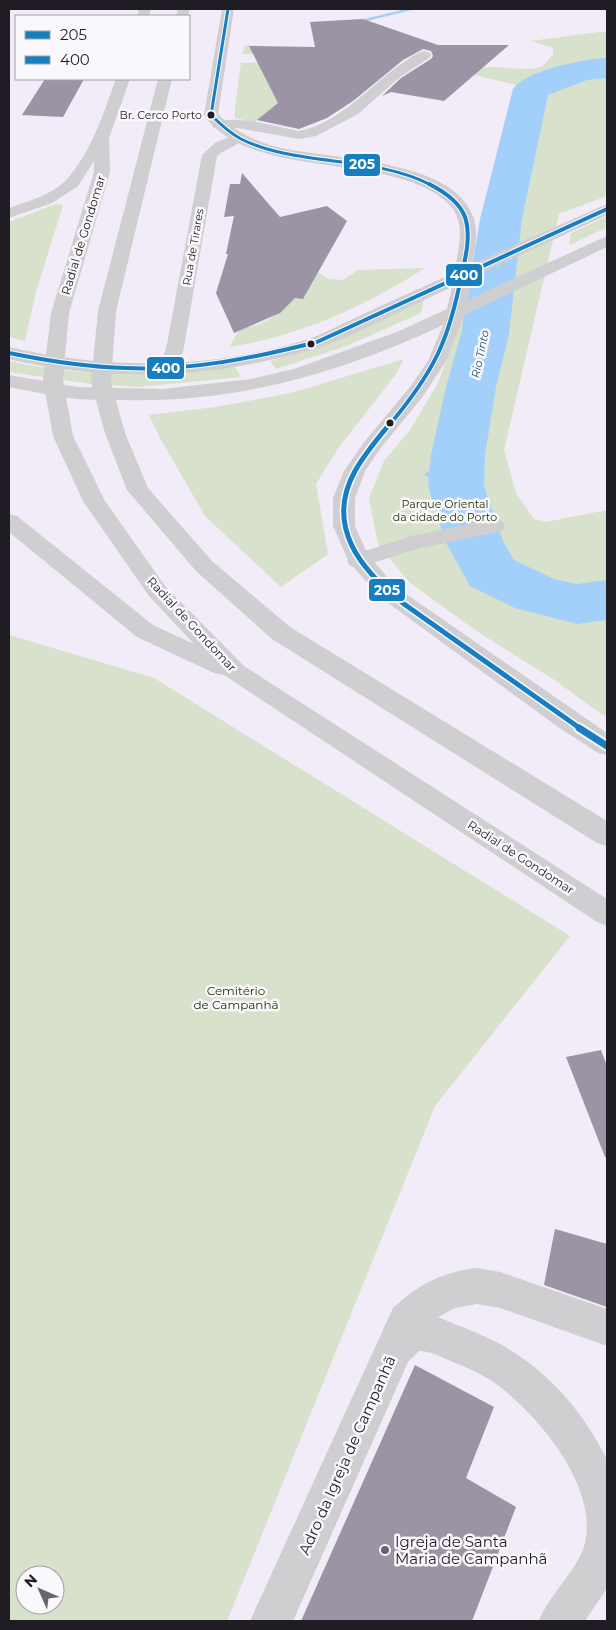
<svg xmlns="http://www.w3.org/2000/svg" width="616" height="1630" font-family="Montserrat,sans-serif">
  <rect width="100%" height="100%" fill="#f1ecf7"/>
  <g fill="#d7e1cb" fill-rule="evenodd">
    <path d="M599,32H607V196L559,214L504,450L516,493L534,519L546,522L607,510V718L553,679L472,628L408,581L378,544L369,498L384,461L410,430L438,383L493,230L525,87L466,73C490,59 525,75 542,66C546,63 550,57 553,54V48L531,41Z"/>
    <path d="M245,45L259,46L257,52L280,51L282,77L267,78L268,83L279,102L255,122L235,118V109L241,63L269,62L268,53L242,54Z"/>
    <path d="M56,204L63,205L36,292L25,341L9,337V222Z"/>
    <path d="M607,216V227L570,245V234Z"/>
    <path d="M425,268C367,305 298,337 229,347L241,327C261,329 282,311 295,298L302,299L318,272L329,279L343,280L358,270Z"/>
    <path d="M424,299L421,313L349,345L276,369L270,361L310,349Z"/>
    <path d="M404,359L396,374L337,450L316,484L328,554L281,587L205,516L160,438L149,415L215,407L291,393Z"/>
    <path d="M9,361C84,377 159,379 235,367L241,377L138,387L92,384L9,372Z"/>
    <path d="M9,635L154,678L570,936L435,1106L227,1621L9,1620ZM25,1575H55V1605H25Z"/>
  </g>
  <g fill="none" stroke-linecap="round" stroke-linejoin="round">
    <g fill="#a3d0fa" fill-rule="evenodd">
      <path d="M406,9H416L367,21L364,19Z"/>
      <path d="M429,471L459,484L461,486L459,488H453L426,476L424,474Z"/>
    </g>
    <path fill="#a3d0fa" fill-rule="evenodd" d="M607,58V78L587,80L548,95L522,219L509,334L496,387L485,455L484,486L503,541L514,560L554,579L577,584L607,580V620L577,624L515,608L470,586L445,541L428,486L431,455L446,387L461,334L480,219L513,89C526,70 584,59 607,58Z"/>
  </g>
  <g fill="#9c94a4">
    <path d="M363,19L438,45H509L444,101L391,92L382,96L401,78L431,59L433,56L431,51L423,49L403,60L353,101L327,118L299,129L257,120L278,103L249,46L315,47L310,22Z"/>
    <path d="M45,79H84L63,117L22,115Z"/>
    <path d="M242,173L280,217L327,206L347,221L303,299L295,298L280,313L234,333L216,293L228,254H226L234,216L224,217L230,184H240Z"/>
    <path d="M601,1050L607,1066V1157H605L566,1057Z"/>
    <path d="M555,1229L607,1244V1307L544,1285Z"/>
    <path d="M415,1365L494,1407L466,1478L516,1507L472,1621H301Z"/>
  </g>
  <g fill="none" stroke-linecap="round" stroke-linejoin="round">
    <g fill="#cfced0" fill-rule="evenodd">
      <path d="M424,51L429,52L431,55L429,58L400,77L358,114L316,136L299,139L238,128H214L212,125L214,122C241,115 272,126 299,131C339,124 371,84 404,62C410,58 416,53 424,51Z"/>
      <path d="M237,134L242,135L244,138C238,146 225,149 217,156L183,352L171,374L164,376L157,374L154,370L165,352L167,344L202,155L215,143Z"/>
      <path d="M494,519L502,521L505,526L502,531L416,549L358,568L350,566L347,561L350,556L411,536Z"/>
      <path d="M477,1268L500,1272L607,1309V1346L500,1308L477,1304L455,1308L438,1317C459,1326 482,1334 502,1345C548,1371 584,1412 607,1460V1588L585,1621H539C549,1594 579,1569 585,1543C598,1486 540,1418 499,1386C484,1375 468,1368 451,1361C440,1357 431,1351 419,1351L408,1362L293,1621H250L393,1308C421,1283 440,1273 477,1268Z"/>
    </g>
    <path fill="#cfced0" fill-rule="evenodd" d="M222,9H234L218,114C233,129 250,139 270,145C322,161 454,155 474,219C478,234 475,250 472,264L607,204V215L471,278L467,300L607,236V247L464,315L446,361L424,395L380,449L365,471L355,498V526L368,555L396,587L607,733V755L598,753L558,727L380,597L349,562L333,526V498L344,471L365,441L410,387L428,361L443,325C338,374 237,403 121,400C106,400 91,400 76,399C53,396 31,391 9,387V375L77,387L162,389L251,379L294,369L397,332L447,309L452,287C410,306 366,330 324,346C304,353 282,357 261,362C175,380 94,379 9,359V347C108,370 211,370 309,339C325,333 341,324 357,317C389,302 422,287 454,273C457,256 463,237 458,220C455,207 444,199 433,192C368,154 247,177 204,115Z"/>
    <g fill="#cfced0" fill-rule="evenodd">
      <path d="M139,9H151L149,16H137Z"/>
      <path d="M178,9H190L188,16H176Z"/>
      <path d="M116,79H130L109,138L110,172L69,313L63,380L73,436L105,501L165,586L244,666L607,899V926L597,922L224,675L214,673L137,637L9,532V514L17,516L153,625L194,644L149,596L83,501L53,436L43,380L51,313L94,172V161L78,186L52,203L9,218V208C28,201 53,195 67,179C92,151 103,114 116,79Z"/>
      <path d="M158,79H172L116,311L111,382L125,433L148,488L212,561L290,627L607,821V846L597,843L272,639L196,571L127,490L105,433L91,382L98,311Z"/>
    </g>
    <defs>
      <path id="bus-1-far3" d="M228,9L211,115C220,124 230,133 241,139C297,167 374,155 431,185"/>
      <path id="bus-1-far2" d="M391,423C435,370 449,340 462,273C466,256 471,235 465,217C459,201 443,191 429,184"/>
      <path id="bus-1-far1" d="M392,421C379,437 365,453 355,471C324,527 362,571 404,604L581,729"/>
      <path id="bus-1" d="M579,728L607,746"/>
      <path id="bus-2" d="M9,353C48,361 86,367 126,368C191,371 254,358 317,342L607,209"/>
    </defs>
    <use href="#bus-1-far3" stroke="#faf8fc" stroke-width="5"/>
    <use href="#bus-1-far2" stroke="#faf8fc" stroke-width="6"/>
    <use href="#bus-1-far1" stroke="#faf8fc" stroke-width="8"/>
    <use href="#bus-1" stroke="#faf8fc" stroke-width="11"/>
    <use href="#bus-2" stroke="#faf8fc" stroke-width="6"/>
    <use href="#bus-1-far3" stroke="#187ec2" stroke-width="3"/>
    <use href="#bus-1-far2" stroke="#187ec2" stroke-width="4"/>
    <use href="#bus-1-far1" stroke="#187ec2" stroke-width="5"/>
    <use href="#bus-1" stroke="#187ec2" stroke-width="7"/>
    <use href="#bus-2" stroke="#187ec2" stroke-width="4"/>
  </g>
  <g fill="#201c23" stroke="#faf8fc" stroke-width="2">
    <circle cx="211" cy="115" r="4.5"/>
    <circle cx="311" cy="344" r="4.5"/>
    <circle cx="390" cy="423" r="4.5"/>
  </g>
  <circle fill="#69656d" stroke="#faf8fc" stroke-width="2" cx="385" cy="1550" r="5"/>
  <g text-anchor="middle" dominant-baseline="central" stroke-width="5" stroke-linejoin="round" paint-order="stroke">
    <g font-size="11" fill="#201c23" stroke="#faf8fc" text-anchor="end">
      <text x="202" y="115">Br. Cerco Porto</text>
    </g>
    <g font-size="11" fill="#201c23" stroke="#faf8fc">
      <text transform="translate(193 247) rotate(-80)">Rua de Tirares</text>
    </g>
    <g font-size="11" font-style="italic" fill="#1f5073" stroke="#faf8fc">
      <text transform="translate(480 354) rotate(-78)">Rio Tinto</text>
    </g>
    <g font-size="11" fill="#223400" stroke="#faf8fc">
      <text x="445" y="504">Parque Oriental<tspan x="445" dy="13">da cidade do Porto</tspan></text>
    </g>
    <g font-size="12" fill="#201c23" stroke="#faf8fc">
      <text transform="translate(83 235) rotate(-73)">Radial de Gondomar</text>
      <text transform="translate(192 624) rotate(47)">Radial de Gondomar</text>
      <text transform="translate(521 857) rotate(33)">Radial de Gondomar</text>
    </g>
    <g font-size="12" fill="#223400" stroke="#faf8fc">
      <text x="236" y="990">Cemitério<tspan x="236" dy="14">de Campanhã</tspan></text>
    </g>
    <g font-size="15" fill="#201c23" stroke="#faf8fc">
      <text transform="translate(347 1455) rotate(-66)">Adro da Igreja de Campanhã</text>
    </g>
    <g font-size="15" fill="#201c23" stroke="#faf8fc" text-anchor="start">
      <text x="395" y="1541">Igreja de Santa<tspan x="395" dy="17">Maria de Campanhã</tspan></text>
    </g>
  </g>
  <g stroke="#faf8fc" stroke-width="2">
    <rect x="343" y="153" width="38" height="24" rx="5" fill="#187ec2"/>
    <rect x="445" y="263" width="38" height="24" rx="5" fill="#187ec2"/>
    <rect x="146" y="356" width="39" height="24" rx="5" fill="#187ec2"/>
    <rect x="368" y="578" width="38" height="24" rx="5" fill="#187ec2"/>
  </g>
  <g font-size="14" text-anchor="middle" font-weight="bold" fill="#fff">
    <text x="362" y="169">205</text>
    <text x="464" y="280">400</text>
    <text x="166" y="373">400</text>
    <text x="387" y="595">205</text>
  </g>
  <rect width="616" height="1630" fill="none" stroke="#201c23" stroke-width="20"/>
  <rect x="15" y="15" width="175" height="65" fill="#faf8fc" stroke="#a3a0a5"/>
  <rect x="25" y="31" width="25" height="8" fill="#187ec2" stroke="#a3a0a5"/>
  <text x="60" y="40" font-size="15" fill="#201c23">205</text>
  <rect x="25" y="56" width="25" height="8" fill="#187ec2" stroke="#a3a0a5"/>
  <text x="60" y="65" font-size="15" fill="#201c23">400</text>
  <g transform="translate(40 1590) rotate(315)"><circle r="24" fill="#faf8fc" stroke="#a3a0a5"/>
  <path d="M0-4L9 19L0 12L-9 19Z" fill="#69656d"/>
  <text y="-8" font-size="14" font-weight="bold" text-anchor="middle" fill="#201c23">N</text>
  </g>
</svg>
